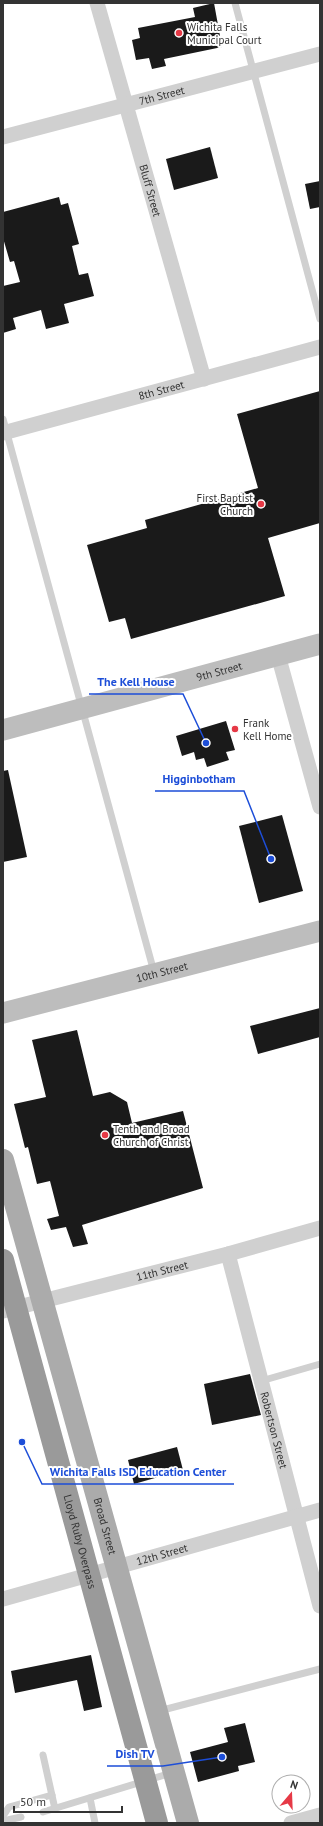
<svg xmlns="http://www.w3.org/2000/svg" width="323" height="1826" font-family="'PT Sans',sans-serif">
  <rect width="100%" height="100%" fill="#fff"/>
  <g fill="#1a1a1a">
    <path d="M214,3L222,47L164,59L166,66L152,69L149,58L136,60L132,40L140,38L138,28L195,17L193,8Z"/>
    <path d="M210,147L218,178L174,190L166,159Z"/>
    <path d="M320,181V207L310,209L305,184Z"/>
    <path d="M59,197L61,205L68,203L79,244L72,246L79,275L88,273L94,296L64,304L69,323L46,329L41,310L13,318L16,329L3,333V286L20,282L14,261L10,262L3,238V212Z"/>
    <path d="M320,391V523L268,538L285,596L131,639L125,618L109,622L87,545L147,528L145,520L258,488L237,414Z"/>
    <path d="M226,721L235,750L226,752L229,760L207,767L204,758L196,760L194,752L182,756L176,736Z"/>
    <path d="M8,770L27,857L3,862V771Z"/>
    <path d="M282,815L303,891L259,903L239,826Z"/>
    <path d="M320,1008V1037L258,1054L250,1026Z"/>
    <path d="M77,1030L93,1096L110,1092L127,1102L132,1123L183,1111L203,1188L82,1225L88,1244L73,1247L66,1227L51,1230L47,1219L59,1216L50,1181L37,1184L28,1147L25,1148L14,1104L46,1097L32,1040Z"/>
    <path d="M250,1374L261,1415L212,1425L204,1384Z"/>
    <path d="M177,1447L183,1470L134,1484L128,1460Z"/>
    <path d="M91,1655L102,1707L84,1711L77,1680L15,1693L11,1671Z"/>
    <path d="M245,1723L255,1762L238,1766L239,1771L198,1782L190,1752L228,1742L224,1728Z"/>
  </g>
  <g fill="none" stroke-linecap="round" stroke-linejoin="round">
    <g stroke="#d0d0d0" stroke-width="7">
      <path d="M235,3L320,319"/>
      <path d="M3,419L154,972"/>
      <path d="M261,1381L320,1364"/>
      <path d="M159,1711L320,1669"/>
      <path d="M43,1755L55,1809"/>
      <path d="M90,1798L95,1823"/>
      <path d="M43,1812L171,1773"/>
      <path d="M3,1816L9,1807L52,1795"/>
      <path d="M3,1821L21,1817"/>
    </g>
    <g stroke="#d0d0d0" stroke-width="15">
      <path id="s1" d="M97,3L204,379"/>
      <path id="s2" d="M3,137L320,54"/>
      <path id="s3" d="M3,433L320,347"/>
      <path d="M278,655L320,807"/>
      <path id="s4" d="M228,1254L320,1606"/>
      <path id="s5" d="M3,1311L228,1254L320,1228"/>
      <path id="s6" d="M3,1599L320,1510"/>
      <path d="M291,1823L320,1815"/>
    </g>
    <g stroke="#bdbdbd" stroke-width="21">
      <path id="s7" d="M3,730L320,644"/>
      <path id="s8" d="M3,1013L320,931"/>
    </g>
    <path stroke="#ababab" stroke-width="22" id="s9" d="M3,1160L188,1823"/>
    <path stroke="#9a9a9a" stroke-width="22" id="s10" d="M3,1260L157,1823"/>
  </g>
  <g fill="#e63946" stroke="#fff" stroke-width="1.5">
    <circle cx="179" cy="33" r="4"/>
    <circle cx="261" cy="504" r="4"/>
    <circle cx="235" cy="729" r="4"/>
    <circle cx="105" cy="1135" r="4"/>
  </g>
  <g text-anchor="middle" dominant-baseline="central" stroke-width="4" stroke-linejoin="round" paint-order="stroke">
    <g font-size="11" fill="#333" stroke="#fff" text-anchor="start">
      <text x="187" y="27">Wichita Falls<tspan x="187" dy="13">Municipal Court</tspan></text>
      <text x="253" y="498" text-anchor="end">First Baptist<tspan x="253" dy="13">Church</tspan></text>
      <text x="243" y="723">Frank<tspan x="243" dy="13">Kell Home</tspan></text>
      <text x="113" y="1129">Tenth and Broad<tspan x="113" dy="13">Church of Christ</tspan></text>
    </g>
    <g font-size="11" fill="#333" stroke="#fff">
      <text stroke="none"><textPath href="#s2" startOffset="164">7th Street</textPath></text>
      <text stroke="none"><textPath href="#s1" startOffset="195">Bluff Street</textPath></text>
      <text stroke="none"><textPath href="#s3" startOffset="164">8th Street</textPath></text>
      <text stroke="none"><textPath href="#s7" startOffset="224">9th Street</textPath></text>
      <text stroke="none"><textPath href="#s8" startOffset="164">10th Street</textPath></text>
      <text stroke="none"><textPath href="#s5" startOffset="164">11th Street</textPath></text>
      <text stroke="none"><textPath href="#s4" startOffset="182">Robertson Street</textPath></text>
      <text stroke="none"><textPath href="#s9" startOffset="380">Broad Street</textPath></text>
      <text stroke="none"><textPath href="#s10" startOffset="292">Lloyd Ruby Overpass</textPath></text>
      <text stroke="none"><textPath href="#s6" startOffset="165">12th Street</textPath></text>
    </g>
  </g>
  <path fill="none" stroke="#1d4ed8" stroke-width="1.5" d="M206 743L183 694H89M271 859L244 791H155M22 1442L42 1484H234M222 1757L163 1766H107"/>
  <g fill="#1d4ed8" stroke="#fff" stroke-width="1.5">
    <circle cx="206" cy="743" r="4"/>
    <circle cx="271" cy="859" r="4"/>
    <circle cx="22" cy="1442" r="4"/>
    <circle cx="222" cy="1757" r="4"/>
  </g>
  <g font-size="12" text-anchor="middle" font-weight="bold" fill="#1d4ed8" stroke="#fff" stroke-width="4" stroke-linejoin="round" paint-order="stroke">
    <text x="136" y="686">The Kell House</text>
    <text x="199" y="783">Higginbotham</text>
    <text x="138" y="1476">Wichita Falls ISD Education Center</text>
    <text x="135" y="1758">Dish TV</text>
  </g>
  <rect width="323" height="1826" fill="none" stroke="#333333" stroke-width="8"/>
  <g transform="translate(291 1794) rotate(19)"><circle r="19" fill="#ffffff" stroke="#adadad"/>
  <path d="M0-3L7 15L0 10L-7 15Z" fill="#e63946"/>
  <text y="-6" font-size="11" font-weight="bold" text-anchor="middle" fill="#333333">N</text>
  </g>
  <path d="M14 1806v6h108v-6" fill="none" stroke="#333333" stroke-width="2"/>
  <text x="20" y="1806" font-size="12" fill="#333333" stroke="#ffffff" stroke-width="3" paint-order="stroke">50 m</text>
</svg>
